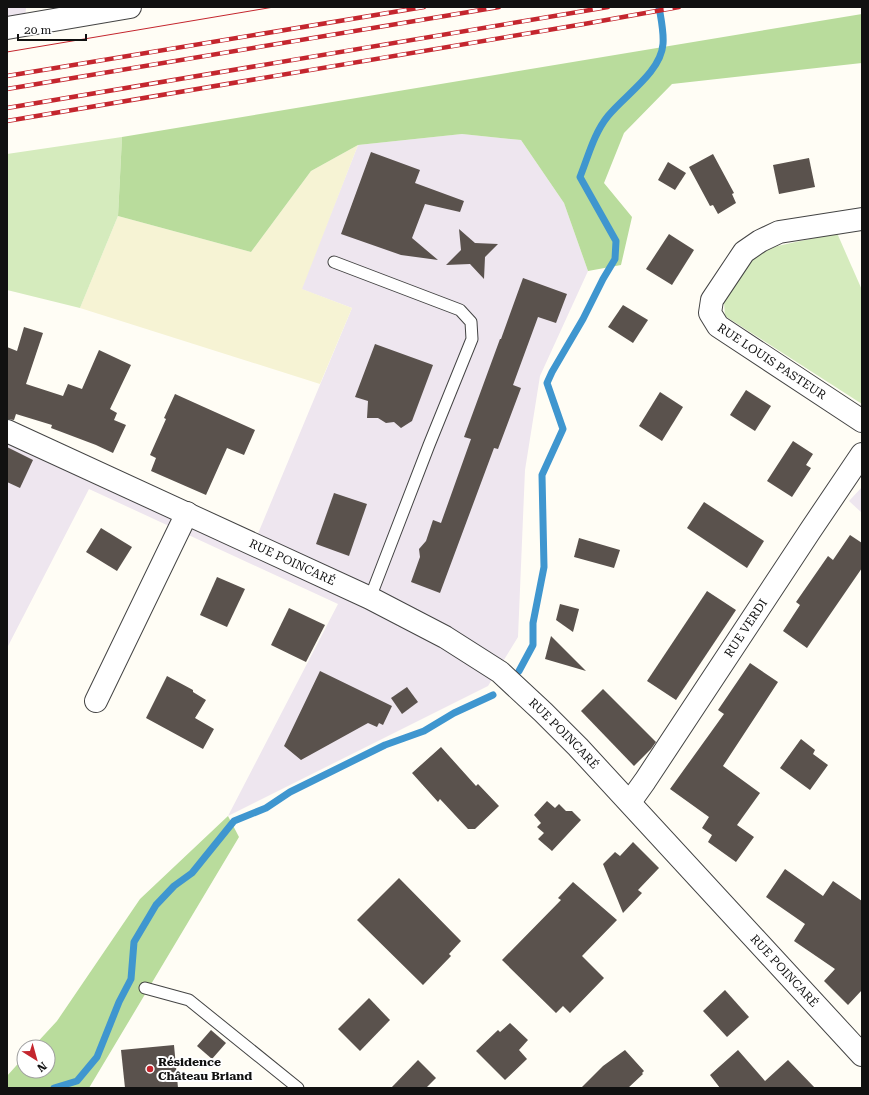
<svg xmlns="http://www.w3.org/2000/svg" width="869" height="1095" font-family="'Roboto Serif',serif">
  <rect width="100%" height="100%" fill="#fffdf5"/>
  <g fill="#eee6ef">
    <path d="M7,7H26L24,37L7,40Z"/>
    <path d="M462,134L521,140L564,203L588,271L540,376L525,470L518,637L488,686L228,816L338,604L89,489L7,648V434L257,536L352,308L301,289L358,145Z"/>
    <path d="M862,487V513L849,501Z"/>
  </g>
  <path fill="#f6f3d4" d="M358,145L302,289L352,308L320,384L80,308L118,216L251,252L311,171Z"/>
  <g fill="#d5ebbd">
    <path d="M122,137L118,216L80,308L7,290V154Z"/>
    <path d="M837,233L862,290V404L725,316L724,302L749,260L764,249Z"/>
  </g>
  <g fill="#b9dc9c">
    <path d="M862,14V63L672,84L624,133L604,183L632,217L621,265L588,271L564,203L521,140L462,134L358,145L311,171L251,252L118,216L122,137Z"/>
    <path d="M228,816L239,837L89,1088H7V1076L24,1057V1071H48V1047H33L57,1021L140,899Z"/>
  </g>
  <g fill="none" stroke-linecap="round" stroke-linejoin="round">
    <g stroke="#3f96cf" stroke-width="7">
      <path d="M519,671L533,645V623L544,567L542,475L563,429L547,383L552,372L583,319L603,279L615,259L616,241L580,177C588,157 594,133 608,116C625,95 661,72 663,44C664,32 661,19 659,7"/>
      <path d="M54,1088L77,1081L97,1057L119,1002L131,979L134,942L156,905L174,886L192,873L234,821L266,808L290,792L385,745L424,731L454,713L493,695"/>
    </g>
  </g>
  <g fill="#5a524d">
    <path d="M371,152L420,170L415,183L464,201L460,212L425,204L412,238L438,260L401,255L341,234Z"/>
    <path d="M713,154L734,193L732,194L736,203L718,214L713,205L710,206L689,167Z"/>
    <path d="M809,158L815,187L779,194L773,165Z"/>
    <path d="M668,162L686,173L675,190L658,180Z"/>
    <path d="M459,229L475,243L498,244L485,257L484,279L470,264L446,265L461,250Z"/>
    <path d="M669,234L694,250L672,285L646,269Z"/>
    <path d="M523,278L567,294L556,323L538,317L513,385L521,388L498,449L494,448L440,593L411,582L420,557L419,549L426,541L433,520L441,523L471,439L464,437L500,339H501Z"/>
    <path d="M623,305L648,320L633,343L608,327Z"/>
    <path d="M24,327L43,333L26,384L63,396L68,384L82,389L99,350L131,365L110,409L117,413L114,420L126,425L113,453L96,445L51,428L52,425L16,414L14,420L7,419V347L17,351Z"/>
    <path d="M375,344L433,365L412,421L401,428L394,422L386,423L378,418H367L368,401L355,397Z"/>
    <path d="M746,390L771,406L755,431L730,415Z"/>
    <path d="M660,392L683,407L662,441L639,426Z"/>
    <path d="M175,394L255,430L244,455L227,448L206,495L151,471L156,458L150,455L166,419L164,418Z"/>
    <path d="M793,441L813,454L806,465L811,468L792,497L767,481Z"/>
    <path d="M7,447L33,460L20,488L7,482Z"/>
    <path d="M334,493L367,504L349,556L316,544Z"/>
    <path d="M704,502L764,541L747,568L687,528Z"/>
    <path d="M101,528L132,547L117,571L86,552Z"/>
    <path d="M850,535L862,543V568L807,648L783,631L800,605L796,602L828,556L833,560Z"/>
    <path d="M579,538L620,550L614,568L574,557Z"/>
    <path d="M217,577L245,589L227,627L200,615Z"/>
    <path d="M707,591L736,610L676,700L647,681Z"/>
    <path d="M560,604L579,609L573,632L556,620Z"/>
    <path d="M289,608L325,625L306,662L271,645Z"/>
    <path d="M551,636L586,671L545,659Z"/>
    <path d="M750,663L778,682L723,766L760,793L737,825L754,837L736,862L708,842L712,835L702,828L709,817L670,789L724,714L718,710Z"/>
    <path d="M320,671L392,706L383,725L379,723L377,727L368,723L301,760L284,746Z"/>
    <path d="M167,676L193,690V692L206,700L195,718L214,729L203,749L146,718Z"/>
    <path d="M407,687L418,702L402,714L391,698Z"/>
    <path d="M603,689L656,742L651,749L634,766L581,711Z"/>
    <path d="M801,739L815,750L813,754L828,765L810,790L780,768Z"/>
    <path d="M441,747L476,786L478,784L499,806L475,829H468L440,799L438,802L412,773Z"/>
    <path d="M547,801L555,808L559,804L566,811H572L581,820L552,851L538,839L544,833L537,827L541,823L534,815Z"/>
    <path d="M633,842L659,868L638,890L642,893L623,913L603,864L615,852L620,856Z"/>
    <path d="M785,869L823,896L833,881L862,901V990L848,1005L824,981L835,969L794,941L805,924L766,897Z"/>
    <path d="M399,878L461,941L449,954L451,956L423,985L357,920Z"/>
    <path d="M573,882L617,920L582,956L604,978L570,1013L563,1006L556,1013L502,960L561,900L558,898Z"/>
    <path d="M725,990L749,1017L727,1037L703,1011Z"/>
    <path d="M369,998L390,1020L360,1051L338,1029Z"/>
    <path d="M510,1023L528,1040L519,1050L527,1059L505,1080L476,1051L498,1030L500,1032Z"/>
    <path d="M211,1030L226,1043L212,1059L197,1046Z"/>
    <path d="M174,1045L178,1088H125L121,1050Z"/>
    <path d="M625,1050L644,1071L642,1073L643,1074L628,1088H581L603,1066Z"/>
    <path d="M738,1050L765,1081L788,1060L815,1088H720L710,1075Z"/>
    <path d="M418,1060L436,1078L426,1088H391Z"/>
  </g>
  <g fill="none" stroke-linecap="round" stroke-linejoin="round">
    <defs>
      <g id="lane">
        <path d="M334,262L460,310L471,322L472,339L429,445L370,598"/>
        <path d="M145,988L189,1000L298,1088"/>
      </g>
      <g id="street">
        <path d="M7,28L130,7"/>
        <path id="s1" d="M862,219L779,232L760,241L744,252L712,300L710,313L718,326L862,421"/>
        <path id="s2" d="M7,431L370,598L445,637L500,672L543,712L578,747L862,1055"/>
        <path d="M96,701L187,513"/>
        <path id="s3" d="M630,802L645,781L810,531L862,454"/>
      </g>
    </defs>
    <use href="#lane" stroke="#444" stroke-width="13"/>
    <use href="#street" stroke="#444" stroke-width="24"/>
    <use href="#lane" stroke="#fff" stroke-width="11"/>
    <use href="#street" stroke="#fff" stroke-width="22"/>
    <path stroke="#c4262e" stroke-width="1" d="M7,52L274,7"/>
    <defs>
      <g id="rail">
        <path d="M7,76L424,7"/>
        <path d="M7,89L499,7"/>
        <path d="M7,108L608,7"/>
        <path d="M7,121L584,24L679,7"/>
      </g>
    </defs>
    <use href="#rail" stroke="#c4262e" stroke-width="4.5"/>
    <use href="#rail" stroke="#fff" stroke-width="3" stroke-dasharray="9" stroke-linecap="butt"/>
  </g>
  <circle fill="#c4262e" stroke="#fff" stroke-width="1.5" cx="150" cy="1069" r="4"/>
  <g text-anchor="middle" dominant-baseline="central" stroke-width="4" stroke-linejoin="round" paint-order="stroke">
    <g font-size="12" fill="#111" stroke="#fff">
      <text stroke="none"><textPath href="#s1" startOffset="275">RUE LOUIS PASTEUR</textPath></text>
      <text stroke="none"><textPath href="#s2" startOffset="314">RUE POINCARÉ</textPath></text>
      <text stroke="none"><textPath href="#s3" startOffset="209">RUE VERDI</textPath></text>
      <text stroke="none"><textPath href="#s2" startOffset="638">RUE POINCARÉ</textPath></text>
      <text stroke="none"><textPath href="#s2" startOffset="962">RUE POINCARÉ</textPath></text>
    </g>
    <g font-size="12" font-weight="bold" fill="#111" stroke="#fff" text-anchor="start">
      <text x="158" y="1062">Résidence<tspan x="158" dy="14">Château Briand</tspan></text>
    </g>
  </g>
  <rect width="869" height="1095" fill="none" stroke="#111111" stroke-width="16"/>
  <g transform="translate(36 1059) rotate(143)"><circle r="19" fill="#ffffff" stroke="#a0a0a0"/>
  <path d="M0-3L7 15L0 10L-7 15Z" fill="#c4262e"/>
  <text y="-6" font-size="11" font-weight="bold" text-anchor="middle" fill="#111111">N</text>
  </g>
  <path d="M18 34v6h68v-6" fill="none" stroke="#111111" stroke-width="2"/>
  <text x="24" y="34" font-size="12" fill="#111111" stroke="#ffffff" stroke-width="3" paint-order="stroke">20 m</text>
</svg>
